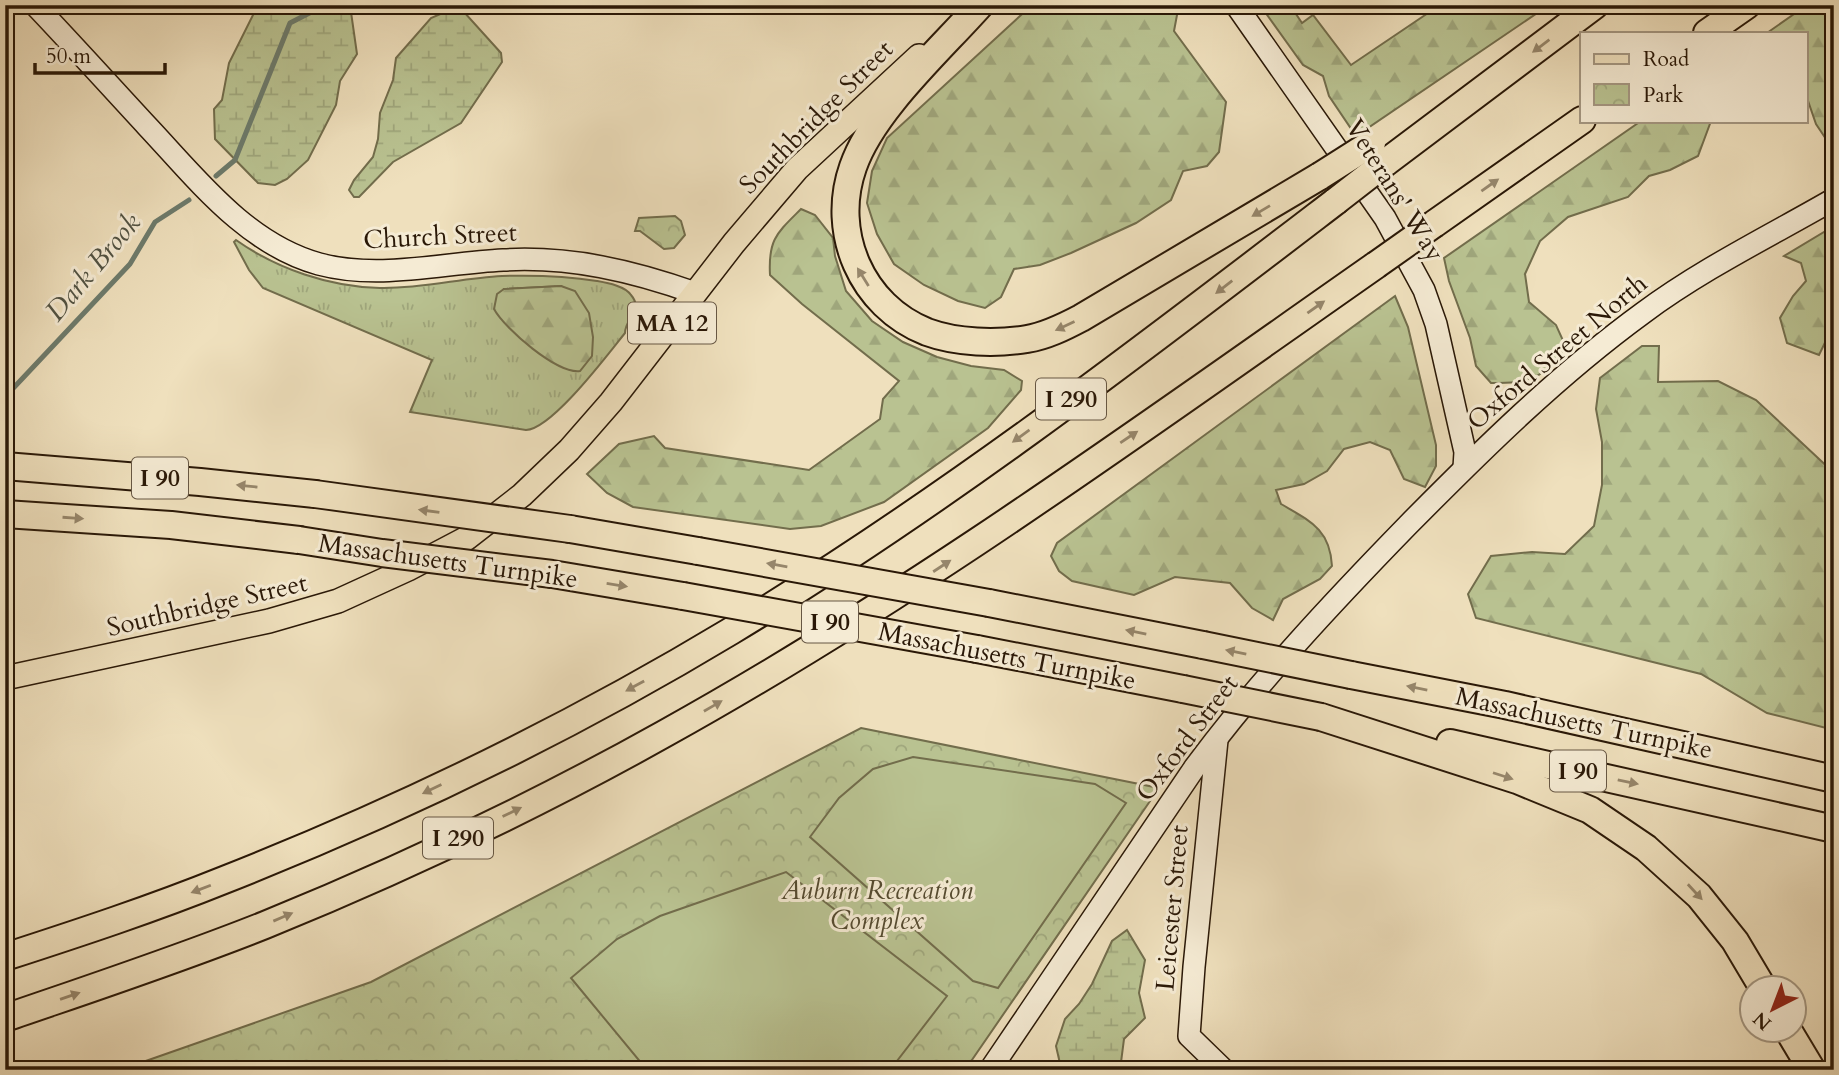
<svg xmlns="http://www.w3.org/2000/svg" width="1839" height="1075" font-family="Cardo,serif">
  <defs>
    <pattern id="grass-tufts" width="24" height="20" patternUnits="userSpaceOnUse" patternTransform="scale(1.75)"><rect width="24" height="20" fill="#b9c291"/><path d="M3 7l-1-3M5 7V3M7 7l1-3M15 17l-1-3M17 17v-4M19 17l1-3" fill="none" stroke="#9fa67c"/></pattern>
    <pattern id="forest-firs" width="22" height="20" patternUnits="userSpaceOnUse" patternTransform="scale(1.75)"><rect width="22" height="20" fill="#b9c291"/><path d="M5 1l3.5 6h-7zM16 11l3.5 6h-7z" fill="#9fa67c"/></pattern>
    <pattern id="wetland-marsh" width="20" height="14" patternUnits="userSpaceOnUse" patternTransform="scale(1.75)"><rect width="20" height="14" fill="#b9c291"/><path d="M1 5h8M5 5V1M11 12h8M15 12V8" fill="none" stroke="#9fa67c"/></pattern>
    <pattern id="park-crowns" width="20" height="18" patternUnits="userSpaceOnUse" patternTransform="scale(1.75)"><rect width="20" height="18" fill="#b9c291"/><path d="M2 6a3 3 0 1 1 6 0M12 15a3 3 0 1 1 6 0" fill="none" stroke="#9fa67c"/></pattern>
  </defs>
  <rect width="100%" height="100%" fill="#efe0bd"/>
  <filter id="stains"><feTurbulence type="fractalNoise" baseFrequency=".00286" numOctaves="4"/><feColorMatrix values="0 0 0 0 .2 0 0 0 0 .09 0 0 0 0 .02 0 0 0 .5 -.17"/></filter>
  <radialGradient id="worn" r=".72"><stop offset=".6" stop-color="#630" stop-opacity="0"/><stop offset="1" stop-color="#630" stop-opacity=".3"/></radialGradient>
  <path fill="url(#grass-tufts)" stroke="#726d4c" stroke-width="2" fill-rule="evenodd" d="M236,240C277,269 330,287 380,288C422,289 461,278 502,276C534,275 566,276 597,281C608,283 625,286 631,295C644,310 625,318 625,333C608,354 552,429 526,430L410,412L432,360L263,288L249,270L234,242ZM561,286L539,353L511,329L504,289Z"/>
  <g fill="url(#forest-firs)" stroke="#726d4c" stroke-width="2">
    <path d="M1032,5H1185L1177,15L1174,31L1226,102L1219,152L1207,166L1183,171L1171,200L1136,223L1071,253L1040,265L1014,269L1001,297L985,308L958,301L924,285L894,264L877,234L867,203L872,171L887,138Z"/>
    <path d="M1260,5H1290L1302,23L1313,15L1351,65L1440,5H1549L1356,136L1329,96L1323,76L1303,65Z"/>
    <path d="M1807,5H1834V151L1816,124L1806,95V33H1767Z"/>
    <path d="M1641,121H1711L1698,156L1670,170L1649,176L1628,197L1568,217L1540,241L1525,274L1529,302L1556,325L1566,347C1541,380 1531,383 1491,383L1476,366L1470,338L1449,281L1444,258Z"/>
    <path d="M801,209L815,215L833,238L835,256L846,291L872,321L903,342L937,357L971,366L1004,370L1022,381L1021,390L988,428L884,502L821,526L790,529L633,507L607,493L587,474L619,444L654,436L665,448L809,470L880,419L883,399L899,381L802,304L770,275C768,239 777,233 801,209Z"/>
    <path d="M1834,226V324L1819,355L1787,343L1780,318L1793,296L1806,281L1801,263L1784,256Z"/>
    <path d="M561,286L575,291L589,313L593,337L592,356L580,371C557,374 505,329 494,309L497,294L504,289Z"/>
    <path d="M1395,296L1408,327L1436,445V466L1425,487L1404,479L1390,450L1370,442L1344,449L1327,471L1304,484L1276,490L1281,504C1310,521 1330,529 1332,566L1320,579L1283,599L1273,620L1252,608L1230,583L1175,577L1134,595L1072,581L1059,571L1051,556L1057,543Z"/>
    <path d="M1642,346H1659L1658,382L1718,381L1756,400L1834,473V730L1767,713L1701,674L1476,618L1468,594L1491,556L1532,552L1565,554L1594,526L1602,485V442L1596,409L1600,378Z"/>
  </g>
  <g fill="url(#wetland-marsh)" stroke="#726d4c" stroke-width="2">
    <path d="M258,5H350L357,54L340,81L336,105L308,160L287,179L275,185L258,183L215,139L214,109L222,100L229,63Z"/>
    <path d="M445,12H464L501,53L502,62L461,123L393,162L359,197H354L349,190L354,180L373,157L378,139L380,113L393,80L396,58L431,18Z"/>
    <path d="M1127,930L1145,960L1139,993L1145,1018L1124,1039L1120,1070H1063L1061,1068L1056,1046L1065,1019L1079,1004L1092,984L1112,941Z"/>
  </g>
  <g fill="url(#park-crowns)" stroke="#726d4c" stroke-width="2">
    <path d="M675,216L681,221L685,235L674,248L664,249L640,231H635L639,218Z"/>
    <path d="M861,728L1159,788L965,1070H120L371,982Z"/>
  </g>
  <g fill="#b9c291" stroke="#726d4c" stroke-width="2">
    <path d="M913,757L1095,784L1126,803L998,988L973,981L810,837L839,798L873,769Z"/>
    <path d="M786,872L947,996L890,1070H647L571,978L617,939L660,916Z"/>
  </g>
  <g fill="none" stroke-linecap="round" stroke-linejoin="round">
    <g stroke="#6d7b6c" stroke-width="5">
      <path d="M216,176L235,160L290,23L325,5"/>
      <path d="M5,397L130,264L155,222L189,200"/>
    </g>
    <defs>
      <g id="secondary">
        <path d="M35,5C73,45 110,86 147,126C196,178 246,244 319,264C379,280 442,263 503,260C570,256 633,271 695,293"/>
        <path d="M1236,5L1385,218L1424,290L1436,324L1465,452L1464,468"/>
        <path d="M1217,740L1194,967L1189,1036L1224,1070"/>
        <path d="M990,1070L1195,767C1259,681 1333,602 1408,525C1482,450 1558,375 1643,313C1702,269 1770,236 1834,199"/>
      </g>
      <path id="primary" d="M5,678L269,621L338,601L408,569L467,538L522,495L569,450L611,402L734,243L797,169L919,56"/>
      <g id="highway">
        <path d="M980,5C940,50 872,111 853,167C830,232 861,306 927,332C957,343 996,344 1027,339C1046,336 1064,327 1081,318L1320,176"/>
        <path d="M1707,33L1747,5"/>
        <path d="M1385,163L1595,5"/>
        <path d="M1434,224L1582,120"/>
        <path d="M5,466L200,482L315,494"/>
        <path d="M5,514L171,525L299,540"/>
        <path d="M570,529L698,551"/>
        <path d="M552,574L683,596"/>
        <path d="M989,603L1203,645"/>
        <path d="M977,649L1183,689"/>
        <path d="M1351,675L1505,705L1834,779"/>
        <path d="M1321,717L1517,780L1590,810L1646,848L1699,896L1735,941L1763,988"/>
        <path d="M1450,743L1834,829"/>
        <path d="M5,957C79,933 152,909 224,880C399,811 570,728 731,631C943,503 1140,351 1336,201"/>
        <path d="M5,1018C92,988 180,959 265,925C400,870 537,805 664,734C913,596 1143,428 1376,265"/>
        <path d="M1788,1030L1812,1070"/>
      </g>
    </defs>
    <use href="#secondary" stroke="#2a1807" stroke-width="24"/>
    <use href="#primary" stroke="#2a1807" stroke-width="26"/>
    <use href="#highway" stroke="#2a1807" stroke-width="30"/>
    <use href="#secondary" stroke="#f5ebd4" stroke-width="21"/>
    <use href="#primary" stroke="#efe0bd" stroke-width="23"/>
    <use href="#highway" stroke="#efe0bd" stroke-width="26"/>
    <defs>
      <g id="highway-bridge">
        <path d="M1320,176L1372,143"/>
        <path d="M1336,201L1385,163"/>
        <path d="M1376,265L1434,224"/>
        <path d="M315,494L570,529"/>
        <path d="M299,540L382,553L552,574"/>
        <path d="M698,551L989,603"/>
        <path d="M683,596L977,649"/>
        <path d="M1203,645L1351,675"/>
        <path d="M1183,689L1321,717"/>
      </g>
    </defs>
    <use href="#highway-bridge" stroke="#2a1807" stroke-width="30" stroke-linecap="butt"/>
    <use href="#highway-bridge" stroke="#efe0bd" stroke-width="26"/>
  </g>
  <defs><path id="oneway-solid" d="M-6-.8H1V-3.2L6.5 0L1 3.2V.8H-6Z" transform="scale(1.75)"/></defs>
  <g fill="#96866b">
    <use href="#oneway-solid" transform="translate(1541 46) rotate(143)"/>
    <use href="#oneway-solid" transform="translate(1490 185) rotate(-35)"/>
    <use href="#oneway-solid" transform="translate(1261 211) rotate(149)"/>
    <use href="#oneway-solid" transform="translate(863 277) rotate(-122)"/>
    <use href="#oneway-solid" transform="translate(1224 287) rotate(142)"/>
    <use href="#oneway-solid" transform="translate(1316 307) rotate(-35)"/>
    <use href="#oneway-solid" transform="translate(1065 326) rotate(155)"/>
    <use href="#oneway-solid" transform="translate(1021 436) rotate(144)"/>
    <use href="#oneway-solid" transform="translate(1129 437) rotate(-34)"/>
    <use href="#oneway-solid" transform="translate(247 486) rotate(-174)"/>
    <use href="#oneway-solid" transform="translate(429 511) rotate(-172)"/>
    <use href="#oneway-solid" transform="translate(73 518) rotate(4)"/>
    <use href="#oneway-solid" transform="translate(777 565) rotate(-170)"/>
    <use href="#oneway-solid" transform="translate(942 566) rotate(-33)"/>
    <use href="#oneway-solid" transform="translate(617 585) rotate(9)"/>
    <use href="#oneway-solid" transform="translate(1136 632) rotate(-169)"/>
    <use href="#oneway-solid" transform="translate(1236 652) rotate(-169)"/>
    <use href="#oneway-solid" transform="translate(635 686) rotate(151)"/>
    <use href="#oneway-solid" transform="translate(1417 688) rotate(-169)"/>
    <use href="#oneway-solid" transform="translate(713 706) rotate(-30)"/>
    <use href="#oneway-solid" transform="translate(1503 776) rotate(18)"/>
    <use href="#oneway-solid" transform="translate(1628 782) rotate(12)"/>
    <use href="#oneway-solid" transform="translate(432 789) rotate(154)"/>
    <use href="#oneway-solid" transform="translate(512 812) rotate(-26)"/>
    <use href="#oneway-solid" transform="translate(201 889) rotate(159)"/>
    <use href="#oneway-solid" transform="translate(1695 892) rotate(47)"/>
    <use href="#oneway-solid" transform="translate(283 917) rotate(-23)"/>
    <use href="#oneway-solid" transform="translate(70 996) rotate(-19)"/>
  </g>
  <g text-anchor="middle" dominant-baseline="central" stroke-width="6" stroke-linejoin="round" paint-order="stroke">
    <g fill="#f5ebd4" stroke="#675744" stroke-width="2">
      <rect x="628" y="302.5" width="88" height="41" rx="5"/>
      <rect x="1036" y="378.5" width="70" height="41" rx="5"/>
      <rect x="132" y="457.5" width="56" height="41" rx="5"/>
      <rect x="802" y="601.5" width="56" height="41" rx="5"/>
      <rect x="1550" y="750.5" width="56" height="41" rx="5"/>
      <rect x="423" y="817.5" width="70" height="41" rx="5"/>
    </g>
    <g font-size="24" font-weight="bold" fill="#2a1807">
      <text x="672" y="323">MA 12</text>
      <text x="1071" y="399">I 290</text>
      <text x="160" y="478">I 90</text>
      <text x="830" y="622">I 90</text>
      <text x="1578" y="771">I 90</text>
      <text x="458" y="838">I 290</text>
    </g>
    <g font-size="26" fill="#2a1807" stroke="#f5ebd4">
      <text transform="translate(816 117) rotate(-45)">Southbridge Street</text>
      <text transform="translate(1395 190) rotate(58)">Veterans' Way</text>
      <text transform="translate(440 236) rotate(-3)">Church Street</text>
      <text transform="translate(1557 352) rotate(-40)">Oxford Street North</text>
      <text transform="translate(448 561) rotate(8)">Massachusetts Turnpike</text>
      <text transform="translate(207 605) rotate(-13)">Southbridge Street</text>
      <text transform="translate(1007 656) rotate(11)">Massachusetts Turnpike</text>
      <text transform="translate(1584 723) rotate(12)">Massachusetts Turnpike</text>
      <text transform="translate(1187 738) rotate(-53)">Oxford Street</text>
      <text transform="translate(1172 908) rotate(-85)">Leicester Street</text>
    </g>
    <g font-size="26" font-style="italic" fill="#554b30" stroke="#f5ebd4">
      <text x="877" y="890">Auburn Recreation<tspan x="877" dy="30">Complex</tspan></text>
    </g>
    <g font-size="28" font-style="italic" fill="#515242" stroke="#f5ebd4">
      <text transform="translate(93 267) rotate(-50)">Dark Brook</text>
    </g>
  </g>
  <rect width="1839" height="1075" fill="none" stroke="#efe0bd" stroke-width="28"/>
  <rect x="7" y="7" width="1825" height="1061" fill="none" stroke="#2a1807" stroke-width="3.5"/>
  <rect x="14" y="14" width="1811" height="1047" fill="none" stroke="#2a1807" stroke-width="2"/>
  <rect x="1580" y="32" width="228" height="91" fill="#f5ebd4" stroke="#a49782" stroke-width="2"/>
  <rect x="1594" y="54" width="35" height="10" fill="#efe0bd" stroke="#a49782" stroke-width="2"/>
  <text x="1643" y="66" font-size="21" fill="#2a1807">Road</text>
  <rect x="1594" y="84" width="35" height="21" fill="url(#park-crowns)" stroke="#a49782" stroke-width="2"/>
  <text x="1643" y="102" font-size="21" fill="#2a1807">Park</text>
  <g transform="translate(1773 1009) rotate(222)"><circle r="33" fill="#f5ebd4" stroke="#a49782" stroke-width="2"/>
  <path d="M0-5L12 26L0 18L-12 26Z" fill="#8f2418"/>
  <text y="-10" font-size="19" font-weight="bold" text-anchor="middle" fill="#2a1807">N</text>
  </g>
  <path d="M35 63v10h130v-10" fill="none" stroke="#2a1807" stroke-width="3.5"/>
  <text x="46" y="63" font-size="21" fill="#2a1807" stroke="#f5ebd4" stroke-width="5" paint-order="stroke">50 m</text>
  <rect width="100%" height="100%" filter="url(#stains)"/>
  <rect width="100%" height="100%" fill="url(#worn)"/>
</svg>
